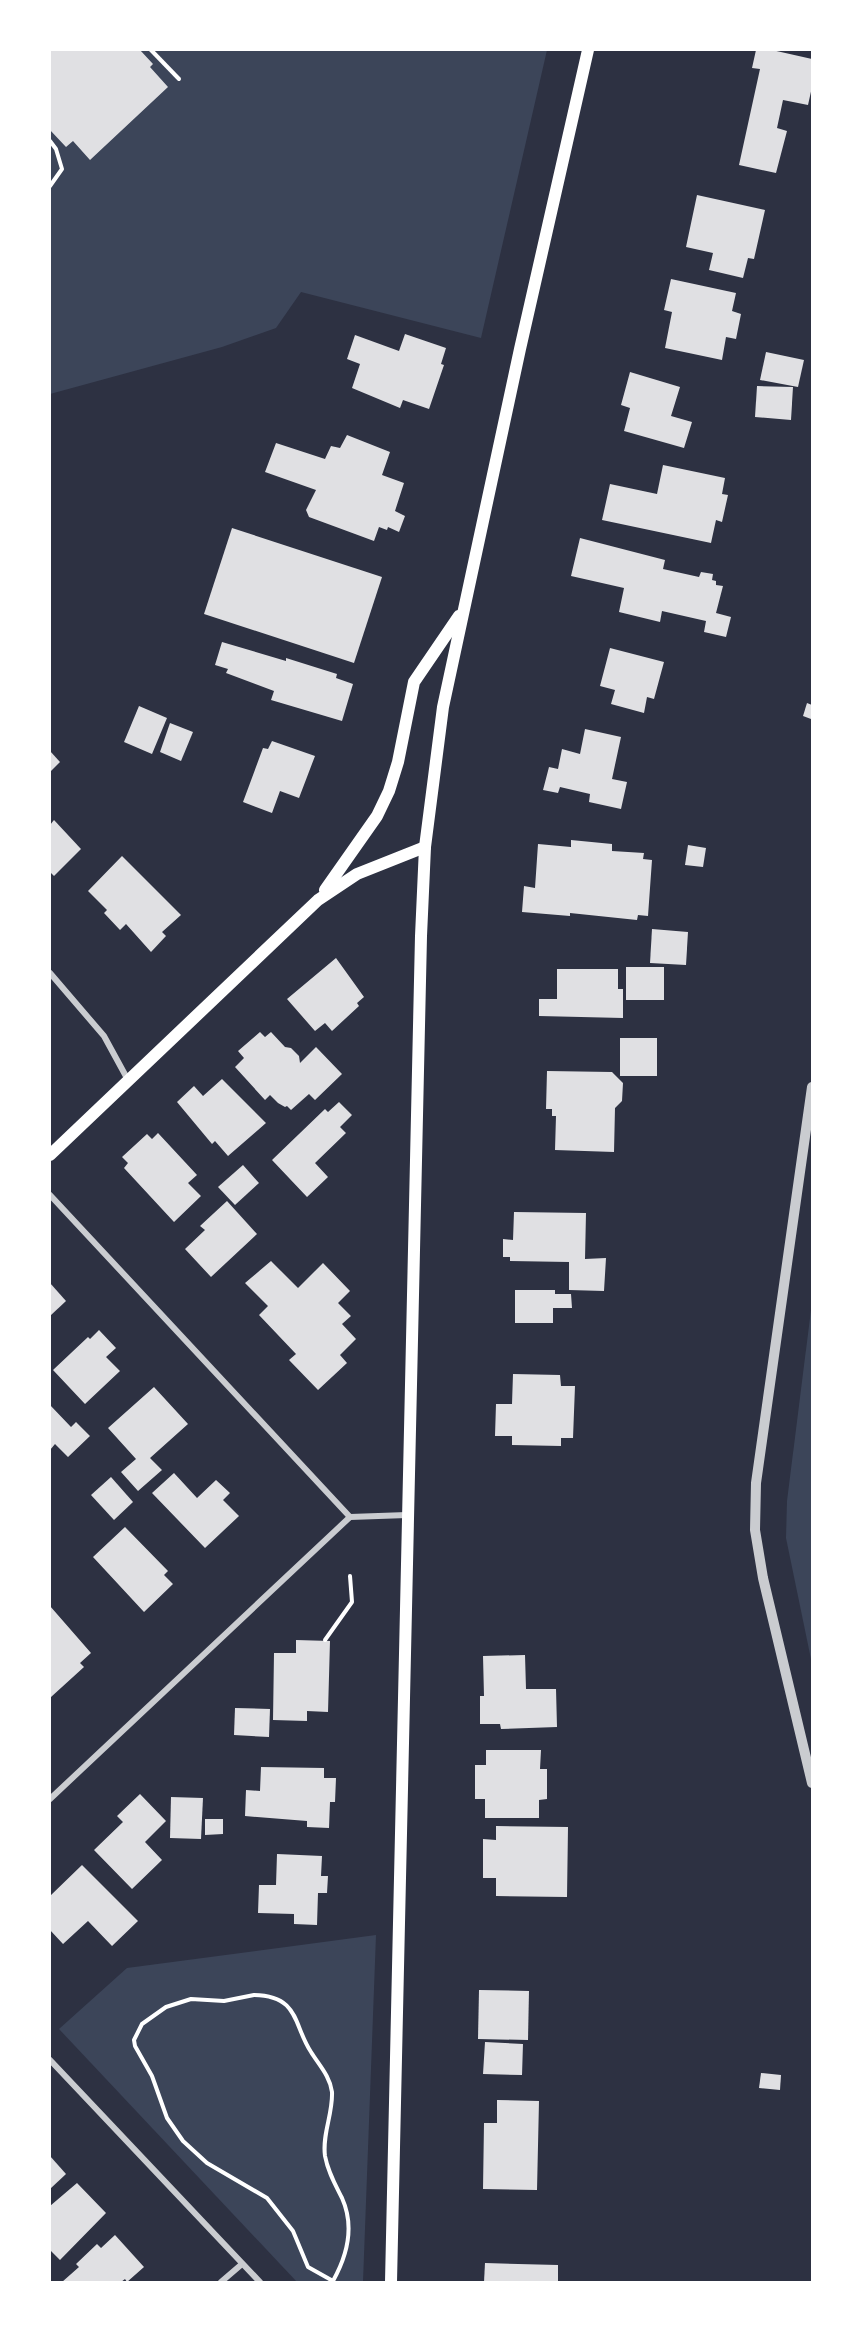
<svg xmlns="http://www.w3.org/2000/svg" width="862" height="2332" font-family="Rubik,sans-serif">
  <rect width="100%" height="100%" fill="#2d3142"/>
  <g fill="#3c4559">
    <path d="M50,50H547L481,338L301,292L276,328L222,347L50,394Z"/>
    <path d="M812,1302V1664L786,1538L787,1501Z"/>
    <path d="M376,1935L363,2282H297L59,2029L127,1968Z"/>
  </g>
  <g fill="#e0e0e3">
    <path d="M50,50H140L153,64L150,67L168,87L90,160L73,141L66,147L50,130Z"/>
    <path d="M756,50H772L812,59V87L808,105L783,100L777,128L787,131L776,173L739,165L760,69L752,68Z"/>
    <path d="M697,195L765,210L754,259L748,258L743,278L709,270L713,253L686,247Z"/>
    <path d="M671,279L736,293L732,311L741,314L736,339L726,337L722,360L665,348L672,312L664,310Z"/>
    <path d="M405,334L446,348L441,364L444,365L429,409L403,400L400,408L352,388L360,364L347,359L355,335L399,351Z"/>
    <path d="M766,352L804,360L798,387L760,380Z"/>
    <path d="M630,372L680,387L671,416L692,422L684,448L624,431L630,408L621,405Z"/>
    <path d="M757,386L793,387L791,420L755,417Z"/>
    <path d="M347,435L390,452L382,475L404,483L395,511L405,516L399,532L388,527L387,530L379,527L374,541L309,517L306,510L316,490L265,472L276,443L325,459L331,446L340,448Z"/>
    <path d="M663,465L725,478L722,494L728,495L722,522L716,520L711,543L602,520L610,484L657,494Z"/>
    <path d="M232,528L382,577L354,663L204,614Z"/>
    <path d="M580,538L665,560L663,569L699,577L701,572L713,574L712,580L716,581V585L723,586L716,613L731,617L726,637L704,632L706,621L662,611L660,622L619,612L624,588L571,576Z"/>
    <path d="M222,642L286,661V658L337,674L336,678L353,684L342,721L271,700L274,691L226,673L228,669L215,665Z"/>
    <path d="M610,648L664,662L654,699L647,697L644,713L611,704L615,690L600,686Z"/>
    <path d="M807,703L812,705L811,719L803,716Z"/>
    <path d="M139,706L167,718L152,754L124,742Z"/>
    <path d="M170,723L193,732L181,761L160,752Z"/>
    <path d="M585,729L621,737L612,779L627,782L621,809L589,802L590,794L560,787L558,793L543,790L549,767L558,769L562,749L580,754Z"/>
    <path d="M272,741L315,756L299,798L280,791L272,813L243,802L263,748L268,749Z"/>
    <path d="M50,751L60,762L50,772Z"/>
    <path d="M54,820L81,849L54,876L50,872V825Z"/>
    <path d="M571,840L612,844V851L644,853L643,859L652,860L648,916L638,915L637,920L570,913V916L522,912L524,886L535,888L538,844L571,847Z"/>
    <path d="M688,845L706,848L703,867L685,865Z"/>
    <path d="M122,856L181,915L162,932L166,936L151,952L126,924L120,930L104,913L107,910L88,891Z"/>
    <path d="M652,929L688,932L686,965L650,963Z"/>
    <path d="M336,958L364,997L357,1003L359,1006L332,1031L325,1023L315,1031L287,999Z"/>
    <rect x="626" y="967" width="38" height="33"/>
    <path d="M557,969H618V989H623V1018L539,1016V999H557Z"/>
    <path d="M260,1032L265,1037L271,1032L285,1047L291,1048L299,1056L300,1063L316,1047L342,1074L315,1100L309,1094L291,1110L287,1106L285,1107L278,1103L270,1095L265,1100L235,1067L244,1058L238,1051Z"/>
    <rect x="620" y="1038" width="37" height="38"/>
    <path d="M547,1071L612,1072L623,1083L622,1101L615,1108L614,1152L555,1150L556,1116H552V1109H546Z"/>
    <path d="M222,1079L266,1123L228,1156L215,1141L212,1144L177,1102L194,1086L203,1096Z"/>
    <path d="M339,1102L352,1115L340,1127L346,1133L315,1163L328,1177L307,1197L272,1160L325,1109L328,1112Z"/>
    <path d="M158,1133L197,1175L188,1183L201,1196L174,1222L124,1168L128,1163L122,1157L147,1134L152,1139Z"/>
    <path d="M243,1165L259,1183L235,1205L218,1187Z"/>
    <path d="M227,1201L257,1234L211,1277L185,1249L205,1230L200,1226Z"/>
    <path d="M514,1212L586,1213L585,1259L606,1258L604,1291L569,1290V1262L510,1261V1257H503V1239L513,1240Z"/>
    <path d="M271,1261L298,1288L323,1263L350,1291L338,1303L351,1316L342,1324L356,1339L340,1355L347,1363L318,1390L289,1360L296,1354L259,1315L268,1306L245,1283Z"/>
    <path d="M50,1283L66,1301L50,1316Z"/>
    <path d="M515,1290H555V1294H571L572,1308H553V1323H515Z"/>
    <path d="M99,1330L116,1348L106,1357L120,1371L85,1404L53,1370L88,1337L90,1339Z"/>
    <path d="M513,1374L560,1375L561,1386H575L573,1438H561V1446L512,1445V1436H495L496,1404H512Z"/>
    <path d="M154,1387L188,1424L150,1458L162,1470L138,1491L121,1472L136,1459L108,1428Z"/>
    <path d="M50,1405L71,1427L76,1422L90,1436L68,1457L55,1444L50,1450Z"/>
    <path d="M174,1473L197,1498L216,1480L230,1493L223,1500L239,1516L205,1548L152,1493Z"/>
    <path d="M111,1477L133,1502L114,1520L91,1495Z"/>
    <path d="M125,1527L168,1571L164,1575L173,1584L144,1612L93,1557Z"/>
    <path d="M50,1606L91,1653L80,1663L84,1667L51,1697Z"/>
    <path d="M296,1640L330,1641L328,1712L307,1711V1721L273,1720L274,1653H296Z"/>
    <path d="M525,1655L526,1689H556L557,1727L501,1729L500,1724H480V1696H484L483,1656Z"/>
    <path d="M235,1708L270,1709L269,1737L234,1735Z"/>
    <path d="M486,1750H541L540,1769H547V1799L539,1800V1818H485V1799H475V1765H486Z"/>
    <path d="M261,1767L324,1768V1778H336L335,1802H330L329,1828L307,1827V1821L245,1816L246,1790L260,1791Z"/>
    <path d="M140,1794L166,1821L145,1842L162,1860L132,1889L94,1850L123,1822L117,1816Z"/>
    <path d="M171,1797L203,1798L201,1839L170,1838Z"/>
    <path d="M205,1819H223V1834L205,1835Z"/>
    <path d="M496,1826L568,1827L567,1897L496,1896V1878H483V1839L496,1840Z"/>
    <path d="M277,1854L322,1856L321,1876H328L327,1893H318L317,1925L294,1924V1914L258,1913L259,1885H276Z"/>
    <path d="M82,1865L138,1921L112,1946L88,1921L63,1944L50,1930V1896Z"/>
    <path d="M479,1990L529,1991L528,2040L478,2039Z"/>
    <path d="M485,2042L523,2044L522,2075L483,2074Z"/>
    <path d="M761,2073L781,2075L780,2090L759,2088Z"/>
    <path d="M497,2100L539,2101L537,2190L483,2189L484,2123H497Z"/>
    <path d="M50,2156L66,2174L50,2189Z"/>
    <path d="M77,2183L106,2213L60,2260L51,2251L50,2252V2206Z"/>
    <path d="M115,2235L144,2267L127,2282L125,2279L121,2282H62L79,2267L76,2264L97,2244L101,2248Z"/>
    <path d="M485,2263L558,2265V2282H484Z"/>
  </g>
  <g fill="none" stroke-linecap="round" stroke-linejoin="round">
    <g stroke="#fff" stroke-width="4">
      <path d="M151,50L179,79"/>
      <path d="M50,141L56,149L62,169L50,186"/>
      <path d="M325,1640L352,1602L350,1576"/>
      <path d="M254,1995C300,1996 293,2025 311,2052C319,2065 330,2076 332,2092C333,2114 322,2134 325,2156C328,2172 335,2184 342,2198C355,2227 347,2256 333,2281L308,2267L293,2231L267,2198L207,2163L183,2141L167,2118L152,2076L135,2046L134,2040L142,2024L166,2007L191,1999L224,2001Z"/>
    </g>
    <g stroke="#caccd0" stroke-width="6">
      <path d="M50,973L104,1036L128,1080"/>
      <path d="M50,1195L350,1517"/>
      <path d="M50,1799L350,1517L407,1515"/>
      <path d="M50,2060L260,2282"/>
      <path d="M221,2282L242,2264"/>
    </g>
    <path stroke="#caccd0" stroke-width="10" d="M812,1087L756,1483L755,1530L763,1578L812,1783"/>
    <g stroke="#fff" stroke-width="12">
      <path d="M325,890L377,816L389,791L398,762L414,682L459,616"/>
      <path d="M50,1155L318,900L357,874L425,847"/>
      <path d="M391,2282L421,936L425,847L443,707L520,349L588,50"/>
    </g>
  </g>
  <rect width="862" height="2332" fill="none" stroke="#ffffff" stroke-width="102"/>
</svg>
